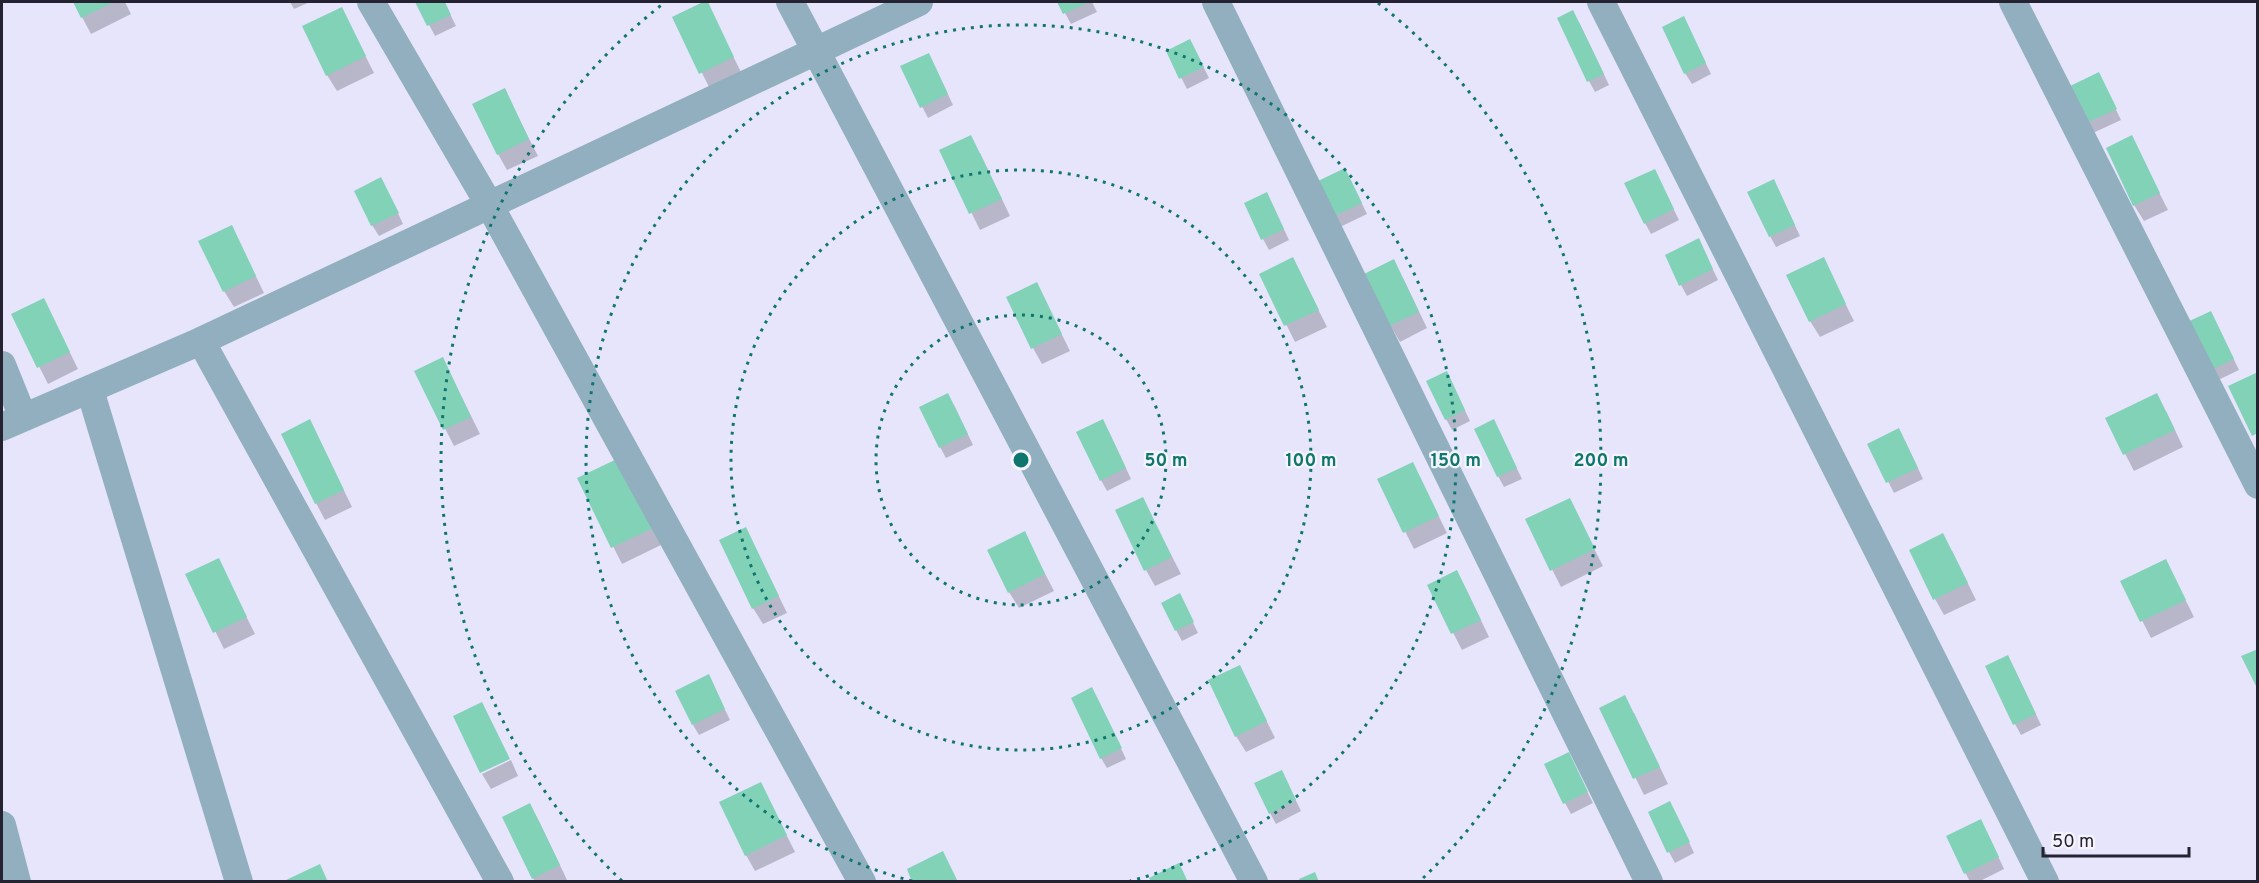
<svg xmlns="http://www.w3.org/2000/svg" width="2259" height="883" font-family="Overpass,sans-serif">
  <rect width="100%" height="100%" fill="#e7e5fc"/>
  <g fill="#0003">
    <path d="M74,2H125L131,14L91,34Z"/>
    <path d="M290,2H310L294,9Z"/>
    <path d="M417,2H444L456,26L435,36Z"/>
    <path d="M706,2L742,74L710,89L674,17Z"/>
    <path d="M1059,2H1092L1097,12L1071,24Z"/>
    <path d="M342,9L374,73L337,91L327,75Z"/>
    <path d="M1579,22L1609,85L1595,92L1589,81Z"/>
    <path d="M1689,29L1711,74L1692,84L1685,73Z"/>
    <path d="M1168,52H1196L1209,78L1187,89Z"/>
    <path d="M934,65L953,105L928,118L902,67Z"/>
    <path d="M2104,85L2121,120L2093,133L2087,123Z"/>
    <path d="M504,90L538,156L507,170L498,154Z"/>
    <path d="M2131,137L2168,210L2144,221L2134,205Z"/>
    <path d="M941,151L980,153L1010,216L980,230Z"/>
    <path d="M1351,181L1367,214L1340,227L1318,183Z"/>
    <path d="M1660,182L1679,220L1651,234L1645,223Z"/>
    <path d="M387,190L403,224L379,236L372,225Z"/>
    <path d="M1779,192L1800,236L1776,247L1770,236Z"/>
    <path d="M1272,204L1289,240L1269,250L1263,239Z"/>
    <path d="M240,243L264,293L234,307L224,291Z"/>
    <path d="M1704,251L1718,280L1687,296L1681,285Z"/>
    <path d="M1293,259L1327,327L1295,342L1261,274Z"/>
    <path d="M1823,259L1854,321L1820,337L1810,321Z"/>
    <path d="M1403,278L1427,328L1400,342L1390,325Z"/>
    <path d="M1037,284L1070,351L1042,364L1033,348Z"/>
    <path d="M44,300L78,369L48,384L13,315Z"/>
    <path d="M2211,312L2239,370L2214,382Z"/>
    <path d="M443,359L480,434L454,446L416,372Z"/>
    <path d="M1452,383L1470,421L1452,430L1446,419Z"/>
    <path d="M954,405L973,445L946,458L940,447Z"/>
    <path d="M2166,411L2183,447L2134,471L2107,419Z"/>
    <path d="M310,421L352,507L325,520L316,503Z"/>
    <path d="M1109,432L1131,479L1107,491L1101,480Z"/>
    <path d="M1499,432L1522,479L1504,487L1498,476Z"/>
    <path d="M1905,441L1923,479L1894,493L1869,444Z"/>
    <path d="M618,460L661,545L622,564L579,479Z"/>
    <path d="M1413,464L1447,533L1414,549L1379,480Z"/>
    <path d="M1142,498L1181,574L1155,586L1146,570Z"/>
    <path d="M1569,500L1603,566L1561,587L1527,520Z"/>
    <path d="M746,529L787,613L763,624L753,608Z"/>
    <path d="M1024,533L1054,591L1019,608L1009,592Z"/>
    <path d="M1952,551L1976,600L1944,615L1935,599Z"/>
    <path d="M218,560L255,634L224,649L187,574Z"/>
    <path d="M2166,561L2194,617L2151,638L2122,581Z"/>
    <path d="M1429,586L1466,589L1489,637L1462,650Z"/>
    <path d="M1185,606L1198,633L1182,641L1176,630Z"/>
    <path d="M1240,667L1275,738L1246,752L1236,736Z"/>
    <path d="M2014,668L2041,725L2021,735L2015,724Z"/>
    <path d="M714,687L730,720L699,735L693,725Z"/>
    <path d="M1098,700L1126,759L1107,768L1101,758Z"/>
    <path d="M1601,708L1634,713L1668,784L1644,795Z"/>
    <path d="M511,760L518,776L491,789L482,774Z"/>
    <path d="M1574,765L1593,803L1571,814L1565,803Z"/>
    <path d="M1287,782L1301,811L1276,824L1270,813Z"/>
    <path d="M761,784L795,852L755,871L746,855Z"/>
    <path d="M530,805L539,821L568,882H535L533,878Z"/>
    <path d="M1676,814L1694,853L1675,863L1669,852Z"/>
    <path d="M1987,832L2004,869L1978,882H1970L1948,837Z"/>
  </g>
  <g fill="#81d2b7">
    <path d="M73,2H114L81,18Z"/>
    <path d="M415,2H445L451,15L427,26Z"/>
    <path d="M703,2H708L734,57L699,74L672,17Z"/>
    <path d="M1057,2H1090L1063,14Z"/>
    <path d="M342,7L366,56L326,76L302,26Z"/>
    <path d="M1573,10L1604,74L1587,82L1557,18Z"/>
    <path d="M1684,16L1706,63L1684,74L1662,27Z"/>
    <path d="M1190,39L1204,67L1179,79L1166,51Z"/>
    <path d="M929,53L948,94L920,108L900,66Z"/>
    <path d="M2099,72L2117,109L2086,123L2068,87Z"/>
    <path d="M505,88L529,139L497,155L472,104Z"/>
    <path d="M971,135L1002,199L969,214L939,150Z"/>
    <path d="M2132,135L2160,193L2133,206L2106,148Z"/>
    <path d="M1345,168L1362,203L1332,217L1316,182Z"/>
    <path d="M1655,169L1674,209L1644,224L1624,183Z"/>
    <path d="M381,177L399,213L371,226L354,191Z"/>
    <path d="M1774,179L1795,225L1769,237L1747,192Z"/>
    <path d="M1267,192L1284,229L1261,240L1244,203Z"/>
    <path d="M232,225L256,276L223,292L198,241Z"/>
    <path d="M1699,238L1713,269L1679,286L1665,255Z"/>
    <path d="M1293,257L1319,310L1284,326L1259,274Z"/>
    <path d="M1824,257L1846,304L1809,322L1786,275Z"/>
    <path d="M1394,259L1419,312L1389,326L1364,274Z"/>
    <path d="M1037,282L1062,334L1031,349L1006,297Z"/>
    <path d="M44,298L70,352L37,368L11,314Z"/>
    <path d="M2211,311L2234,359L2207,372L2183,324Z"/>
    <path d="M443,357L471,417L443,430L414,371Z"/>
    <path d="M1447,371L1465,410L1445,420L1426,381Z"/>
    <path d="M2258,372V433L2252,436L2228,386Z"/>
    <path d="M948,393L968,434L939,448L919,407Z"/>
    <path d="M2157,393L2175,430L2123,455L2105,418Z"/>
    <path d="M310,419L344,490L315,504L281,434Z"/>
    <path d="M1103,419L1126,468L1100,481L1076,432Z"/>
    <path d="M1494,419L1517,468L1497,477L1474,429Z"/>
    <path d="M1899,428L1918,468L1886,483L1867,444Z"/>
    <path d="M619,458L653,528L611,548L577,478Z"/>
    <path d="M1413,462L1439,516L1403,533L1377,479Z"/>
    <path d="M1143,497L1172,557L1144,571L1115,510Z"/>
    <path d="M1570,498L1595,549L1550,571L1525,519Z"/>
    <path d="M746,527L779,596L752,609L719,540Z"/>
    <path d="M1025,531L1045,574L1008,593L987,550Z"/>
    <path d="M1943,533L1968,583L1933,600L1909,550Z"/>
    <path d="M219,558L247,617L213,633L185,574Z"/>
    <path d="M2166,559L2186,600L2140,622L2120,581Z"/>
    <path d="M1457,570L1481,620L1451,634L1427,585Z"/>
    <path d="M1180,593L1194,622L1175,631L1161,603Z"/>
    <path d="M2258,649V690L2241,656Z"/>
    <path d="M2008,655L2036,714L2013,725L1985,666Z"/>
    <path d="M1240,665L1267,721L1235,737L1208,680Z"/>
    <path d="M709,674L725,709L692,725L675,691Z"/>
    <path d="M1092,687L1122,748L1100,759L1071,698Z"/>
    <path d="M1625,695L1660,767L1633,779L1599,708Z"/>
    <path d="M482,702L510,759L480,773L453,716Z"/>
    <path d="M1569,752L1588,792L1563,804L1544,764Z"/>
    <path d="M1282,770L1296,800L1269,814L1254,783Z"/>
    <path d="M761,782L787,835L745,856L719,802Z"/>
    <path d="M1670,801L1690,842L1667,853L1648,812Z"/>
    <path d="M530,803L560,865L532,879L502,817Z"/>
    <path d="M1981,819L1999,857L1964,874L1946,836Z"/>
    <path d="M943,851L958,882H912L907,869Z"/>
    <path d="M1179,863L1188,882H1151L1149,878Z"/>
    <path d="M320,864L328,882H287L286,880Z"/>
    <path d="M1315,872L1319,882H1300L1299,879Z"/>
  </g>
  <g fill="none" stroke-linecap="round" stroke-linejoin="round">
    <g stroke="#91afbe" stroke-width="28">
      <path d="M371,2L490,206L862,882"/>
      <path d="M919,2L816,51L1254,882"/>
      <path d="M1216,2L1649,882"/>
      <path d="M1601,2L2045,882"/>
      <path d="M2013,2L2258,485"/>
      <path d="M201,341L500,882"/>
      <path d="M2,365L23,417"/>
      <path d="M90,390L239,882"/>
      <path d="M2,427L201,341L816,51L790,2"/>
      <path d="M2,825L17,882"/>
    </g>
  </g>
  <g fill="none" stroke="#0f766e" stroke-width="3" stroke-dasharray="3 6">
    <circle cx="1021" cy="460" r="145"/>
    <circle cx="1021" cy="460" r="290"/>
    <path d="M912 881A435 435 0 1 1 1130 881"/>
    <path d="M622 881A580 580 0 0 1 664 3M1378 3A580 580 0 0 1 1420 881"/>
  </g>
  <circle cx="1021" cy="460" r="9" fill="#0f766e" stroke="#f5f4fc" stroke-width="3"/>
  <g font-size="18" text-anchor="middle" font-weight="bold" fill="#0f766e" stroke="#f5f4fc" stroke-width="4.5" stroke-linejoin="round" paint-order="stroke">
    <text x="1166" y="466">50 m</text>
    <text x="1311" y="466">100 m</text>
    <text x="1456" y="466">150 m</text>
    <text x="1601" y="466">200 m</text>
  </g>
  <rect width="2259" height="883" fill="none" stroke="#252331" stroke-width="6"/>
  <path d="M2043 847v9h146v-9" fill="none" stroke="#252331" stroke-width="3"/>
  <text x="2052" y="847" font-size="18" fill="#252331" stroke="#f5f4fc" stroke-width="4.5" paint-order="stroke">50 m</text>
</svg>
